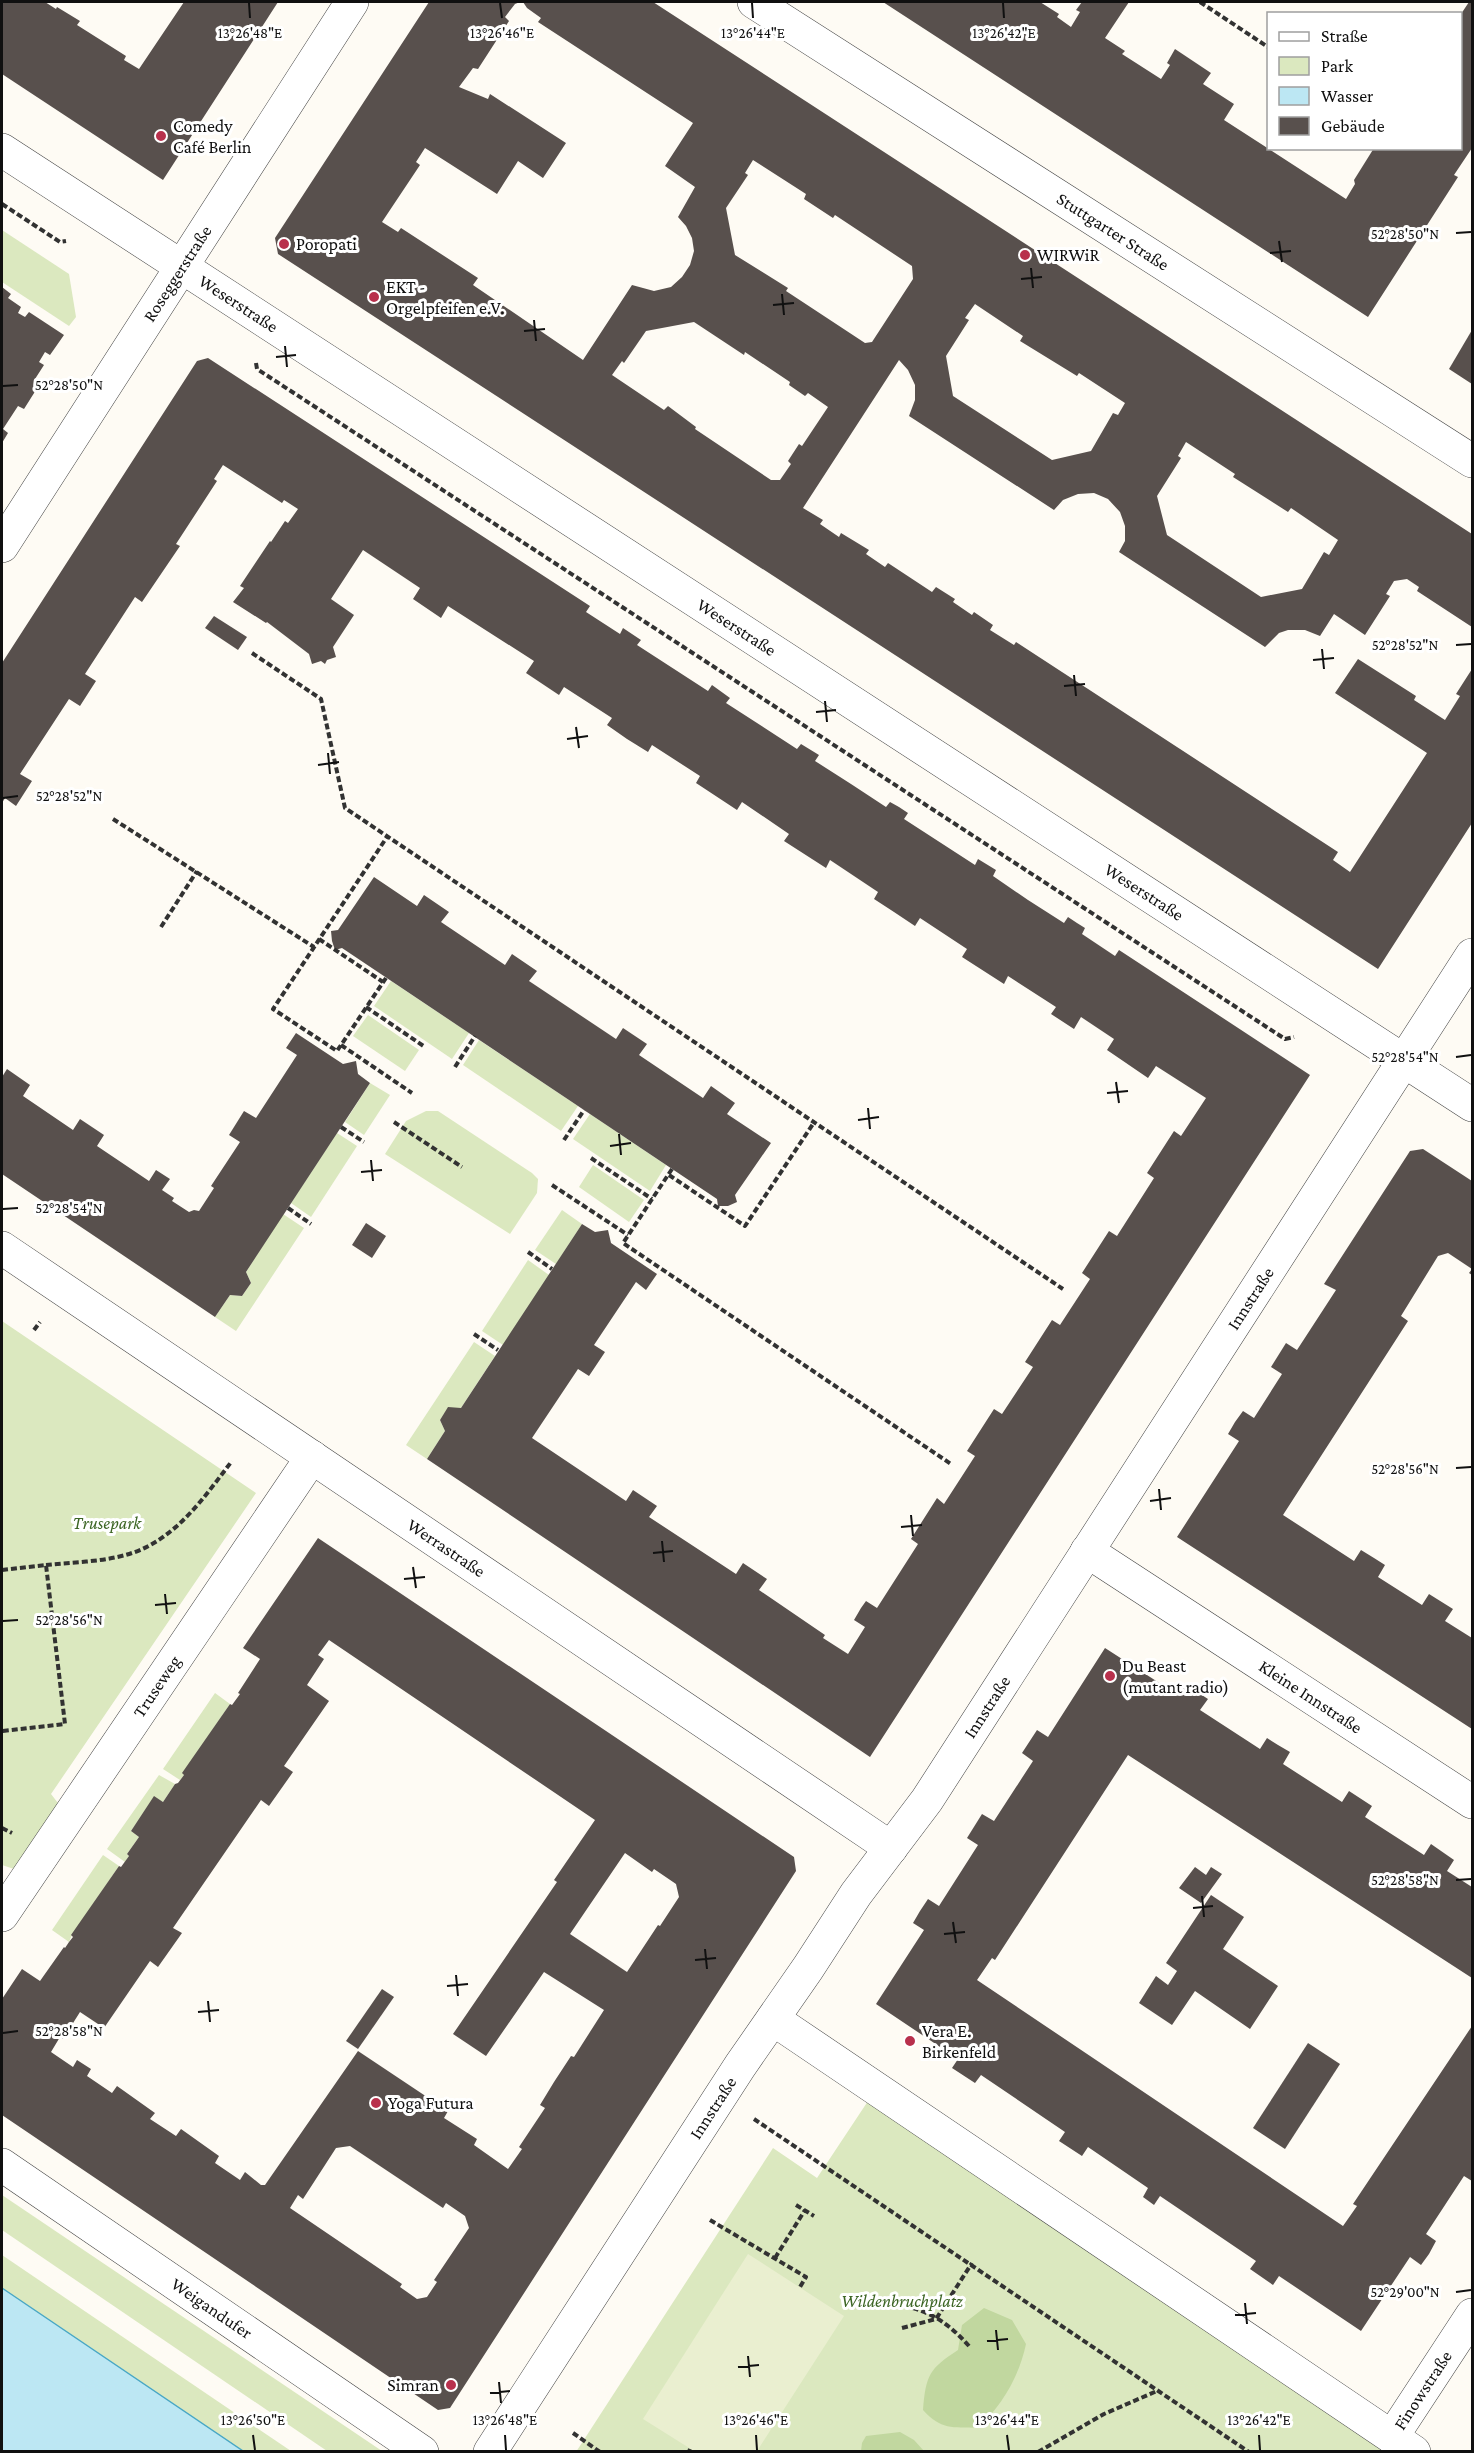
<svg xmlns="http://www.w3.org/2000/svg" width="1474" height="2453" font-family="'Crimson Pro',serif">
  <rect width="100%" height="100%" fill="#fefbf4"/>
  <g fill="#dbe8bf">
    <path d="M2,230L69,274L76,317L69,326L2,282Z"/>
    <path d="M391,981L469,1033L452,1059L374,1006Z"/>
    <path d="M368,1015L419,1050L405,1071L353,1036Z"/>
    <path d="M479,1040L578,1106L561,1131L463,1065Z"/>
    <path d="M370,1083L390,1095L364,1135L345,1122Z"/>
    <path d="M426,1111H438L532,1173L538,1179L537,1193L510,1234L385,1154L406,1121Z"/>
    <path d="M590,1114L666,1165L650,1191L573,1139Z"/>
    <path d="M337,1133L357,1146L311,1217L291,1203Z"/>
    <path d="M593,1165L644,1200L629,1222L579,1187Z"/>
    <path d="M562,1210L582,1224L556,1264L535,1250Z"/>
    <path d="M283,1214L304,1228L236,1331L215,1317L230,1295L242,1296L251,1283L246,1272Z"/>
    <path d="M528,1260L549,1275L503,1345L482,1331Z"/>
    <path d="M2,1321L256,1493L51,1794L61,1807L17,1870L2,1865Z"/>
    <path d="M474,1342L495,1356L461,1408H448L440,1420L445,1431L427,1459L406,1445Z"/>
    <path d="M215,1693L230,1704L183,1773L184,1775L180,1780L163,1769Z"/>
    <path d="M159,1775L175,1784L163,1802L154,1797L131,1831L139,1837L127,1854L129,1856L125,1862L107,1849Z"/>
    <path d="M103,1855L119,1866L72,1935L69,1942L52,1930Z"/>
    <path d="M870,2098L1391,2452H576L773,2148L817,2178Z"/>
    <path d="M2,2195L382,2451H327L2,2230Z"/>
    <path d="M2,2255L291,2451H243L2,2288Z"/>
  </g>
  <g fill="#c1d79f">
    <path d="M984,2308L1012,2320L1026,2344C1019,2377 1002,2405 978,2428C952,2427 941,2430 923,2410C926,2375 929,2369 958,2350L962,2325Z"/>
    <path d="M900,2432L914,2440L924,2451H861L862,2443L866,2436Z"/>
  </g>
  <path fill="#eaefd0" d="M748,2254L844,2316L757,2451H694L643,2419Z"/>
  <path fill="#bce7f3" stroke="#48a7c5" stroke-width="1.5" d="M2,2288L243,2451H2Z"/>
  <g fill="#58504d" fill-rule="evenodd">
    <path d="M2,2H45L56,9L57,7L80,21L77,25L126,56L124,60L139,69L184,2H278L163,180L2,74Z"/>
    <path d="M429,2H520L515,4L505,17L509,21L478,69L473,68L459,87L488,99L490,94L566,143L543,178L518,161L497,194L425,148L416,162L420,165L382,222L398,232L401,228L478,278L473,285L583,360L632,285L654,291L671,287L682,277L690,265L694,251L692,238L686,226L678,217L695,187L665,166L693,123L538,22L541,18L527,8L523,2H653L1472,534V627L1417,591L1419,587L1407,579L1394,581L1386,594L1390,596L1365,635L1334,614L1320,636L1305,630H1288L1279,633L1265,647L1119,552L1125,541V526L1120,512L1108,499L1094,493L1078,494L1063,500L1054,510L909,416L915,400V385L908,370L899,360L803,508L823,520L820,524L839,537L841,533L869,550L866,554L885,567L888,563L932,592L936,587L955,599L953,602L972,615L974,612L993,625L990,630L1014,645L1016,642L1338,852L1333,860L1350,872L1427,753L1335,693L1358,659L1416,696L1414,700L1445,720L1460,696L1456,694L1472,669V823L1378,969L278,254L275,238ZM753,160L806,194L804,199L833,218L835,215L912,266L913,279L872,342L865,343L786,291L788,288L735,255L726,208L748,175L745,173ZM975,304L1023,336L1020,341L1077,376L1079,373L1125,403L1118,415L1113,413L1091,451L1052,460L953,396L946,356L969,320L965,318ZM694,322L744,355L745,352L790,382L789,385L805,396L808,393L828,407L802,446L799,444L788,461L791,464L780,480H771L695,429L696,427L668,406L664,410L612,375L622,361L624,363L646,331ZM1186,442L1235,474L1233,477L1288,512L1291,508L1338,540L1329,555L1324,552L1302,589L1261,597L1167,535L1157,496L1181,458L1178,456Z"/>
    <path d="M883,2H1040L1059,14L1057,17L1071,27L1080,12L1076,10L1082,2H1129L1105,38L1125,51L1122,54L1161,79L1170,65L1167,63L1175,49L1211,73L1203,84L1234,104L1224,120L1346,199L1355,184L1354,180L1374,148H1461V14L1469,2H1472V148L1454,175L1458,177L1368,317Z"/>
    <path d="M2,287L11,294L8,298L21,307L18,313L25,317L29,312L64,335L50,355L45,352L39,362L44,365L35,379L41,382L24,409L18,406L3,429L8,433L2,443Z"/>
    <path d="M1472,330V384L1449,369Z"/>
    <path d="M208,358L590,606L586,612L620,634L623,628L641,640L637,645L708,691L712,685L730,698L726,703L797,749L801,744L819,755L815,761L851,784L886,807L890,802L899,807L908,813L904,819L975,865L978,859L996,870L993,876L1028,900L1064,923L1068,917L1077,923L1085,928L1082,934L1115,956L1119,950L1310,1075L870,1757L427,1459L445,1431L440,1420L448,1407L461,1408L582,1224L595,1232L608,1230L611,1243L657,1274L646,1290L636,1282L594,1345L605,1352L589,1376L578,1369L532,1438L626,1501L633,1490L657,1506L649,1517L736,1574L743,1563L767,1579L759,1590L825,1635L823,1638L848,1654L865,1627L854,1620L861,1608L866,1601L877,1608L918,1544L911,1539L923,1520L937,1498L944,1504L975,1456L967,1451L994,1409L1002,1414L1033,1367L1025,1362L1052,1320L1060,1325L1090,1279L1082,1273L1109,1231L1117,1236L1154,1178L1147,1173L1174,1131L1181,1136L1206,1098L1156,1066L1148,1078L1107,1050L1114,1039L1081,1017L1074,1029L1051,1014L1056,1007L1008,976L1004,984L962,957L967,949L920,918L915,926L894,912L874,899L878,892L830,860L826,868L784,841L789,834L742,802L737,810L696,783L700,776L652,745L648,752L627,739L607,725L612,718L564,687L559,695L526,673L534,661L448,606L441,618L413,599L420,588L363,550L331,599L354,615L333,647L336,657L327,660L325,664L321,661L312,664L309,654L267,622L266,623L233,602L244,588L240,586L270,541L271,542L285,521L288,523L298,509L284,500L282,503L223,465L214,479L217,481L176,544L180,546L142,602L135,597L85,674L96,681L80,706L69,699L20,774L32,781L16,806L5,798L2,803V663L197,361Z"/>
    <path d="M214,616L247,637L238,650L205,628Z"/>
    <path d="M374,877L417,906L424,895L449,912L441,922L505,965L512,954L537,971L529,981L616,1039L623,1028L647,1044L639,1055L703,1098L711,1086L735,1103L727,1114L771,1143L735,1195L737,1202L728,1206H718L717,1199L578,1106L342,948L335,950L332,941L331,931L338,930Z"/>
    <path d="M296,1033L343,1064L356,1061L358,1074L370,1083L246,1272L251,1283L242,1296L230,1295L215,1317L2,1174V1077L7,1069L30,1085L23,1096L73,1130L80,1119L104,1135L97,1146L149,1181L156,1170L170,1179L162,1190L174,1198L172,1201L189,1212L194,1210L199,1211L214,1188L211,1186L240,1142L229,1135L244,1111L256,1118L297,1055L286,1048Z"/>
    <path d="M1423,1149L1472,1181V1275L1469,1273L1472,1269L1448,1253L1438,1256L1401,1316L1408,1321L1283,1515L1354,1561L1361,1550L1374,1558L1385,1565L1378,1577L1422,1605L1429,1594L1453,1609L1445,1621L1472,1638V1729L1177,1537L1239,1441L1228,1434L1235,1422L1243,1411L1254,1418L1282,1374L1271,1367L1286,1343L1297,1350L1336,1290L1324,1284L1410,1151Z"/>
    <path d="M366,1223L386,1236L372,1258L352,1245Z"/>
    <path d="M318,1538L794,1857L796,1871L450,2408L438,2410L2,2115V1999L22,1969L40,1981L64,1947L65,1948L69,1942L73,1937L71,1935L119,1866L121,1867L129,1856L127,1854L139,1837L131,1831L154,1796L163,1802L175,1784L178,1783L184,1775L182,1773L230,1704L232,1705L240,1694L238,1693L260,1659L243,1648ZM329,1640L595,1820L554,1880L557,1882L453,2034L486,2056L544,1972L604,2010L574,2057L571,2056L554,2082L540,2105L545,2108L519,2147L522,2149L508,2169L474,2145L477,2139L444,2118L448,2111L358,2051L265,2185H261L245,2172L240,2180L215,2163L219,2156L181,2129L176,2136L150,2119L155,2113L117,2086L112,2093L87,2076L91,2069L77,2060L73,2067L51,2052L60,2037L63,2039L80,2012L104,2028L150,1961L158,1967L182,1933L173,1928L261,1800L269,1806L293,1772L284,1766L329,1701L307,1685L324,1659L318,1655ZM625,1853L652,1872L654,1869L676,1884L679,1897L660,1926L658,1925L627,1972L570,1934ZM350,2146L443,2208L446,2203L465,2216L469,2228L434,2280L437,2282L427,2297L417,2299L400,2287L402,2284L290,2208L298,2195L303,2199L336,2148Z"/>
    <path d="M1105,1648L1178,1695L1185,1684L1208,1699L1200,1710L1260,1749L1267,1738L1278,1745L1290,1752L1283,1764L1342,1802L1349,1791L1372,1806L1365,1817L1424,1855L1431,1844L1454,1860L1447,1871L1472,1887V1978L1128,1755L995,1960L992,1958L977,1980L1343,2226L1357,2206L1353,2204L1472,2026V2181L1464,2176L1426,2234L1436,2241L1429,2254L1421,2265L1410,2257L1361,2331L1279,2276L1273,2285L1250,2269L1256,2261L1160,2196L1154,2205L1143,2197L1148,2188L1088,2147L1082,2156L1059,2141L1065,2132L981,2075L975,2083L952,2068L958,2059L876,2004L924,1930L913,1923L920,1911L928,1899L939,1906L978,1845L967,1838L982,1814L994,1821L1033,1761L1022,1753L1037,1730L1048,1737Z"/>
    <path d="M1195,1867L1206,1875L1211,1867L1222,1874L1201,1903L1179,1888Z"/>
    <path d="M1211,1895L1244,1917L1223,1949L1278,1986L1250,2029L1195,1991L1172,2025L1139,2003L1156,1976L1168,1985L1177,1971L1166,1963Z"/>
    <path d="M382,1989L394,1997L358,2049L346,2041Z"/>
    <path d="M1308,2043L1340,2064L1285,2149L1253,2128Z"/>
  </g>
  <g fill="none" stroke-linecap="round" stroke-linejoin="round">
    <defs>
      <g id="minor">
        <path id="s1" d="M754,2L1472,461"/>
        <path id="s2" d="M2,150L1472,1105"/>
        <path id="s3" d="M2,546L352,2"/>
        <path id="s4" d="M2,1248L891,1848"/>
        <path id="s5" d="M1087,1551L1472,1802"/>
        <path id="s6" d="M2,1915L312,1457"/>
        <path d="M773,2019L1414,2452"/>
        <path id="s7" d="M2,2165L422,2452"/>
        <path id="s8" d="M1392,2437L1472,2315"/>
        <path id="s9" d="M490,2452L740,2066L808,1968L856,1894L927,1800L1472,955"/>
      </g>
    </defs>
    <use href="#minor" stroke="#434343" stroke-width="34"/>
    <g stroke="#323232" stroke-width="4" stroke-dasharray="6 3" stroke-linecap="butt">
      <path d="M1200,2L1268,47"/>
      <path d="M2,204L60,242L66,241"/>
      <path d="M256,363L257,369L1285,1039L1294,1037"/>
      <path d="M252,653L321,699L345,808L1063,1289"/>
      <path d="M113,819L314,947"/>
      <path d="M161,927L197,871"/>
      <path d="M319,939L383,982"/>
      <path d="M386,978L337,1051L273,1009L387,837"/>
      <path d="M366,1007L425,1047"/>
      <path d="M341,1045L412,1093"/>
      <path d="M455,1067L475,1036"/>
      <path d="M394,1122L462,1167"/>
      <path d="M341,1127L364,1142"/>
      <path d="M564,1140L584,1110"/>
      <path d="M591,1158L652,1199"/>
      <path d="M672,1169L623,1243L951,1464"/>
      <path d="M669,1175L745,1226L815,1121"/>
      <path d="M552,1185L628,1235"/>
      <path d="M288,1208L311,1224"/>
      <path d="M528,1252L552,1269"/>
      <path d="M34,1330L40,1322"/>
      <path d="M474,1334L498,1350"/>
      <path d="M46,1565C74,1562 105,1562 132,1553C177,1538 205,1496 232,1461"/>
      <path d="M2,1570L46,1565L65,1724L2,1731"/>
      <path d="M2,1828L12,1833"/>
      <path d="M754,2119L1249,2452"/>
      <path d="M796,2205L814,2216"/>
      <path d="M710,2220L806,2277L800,2287"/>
      <path d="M775,2258L805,2210"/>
      <path d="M886,2304C922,2306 945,2319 969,2346"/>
      <path d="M902,2328L936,2319L972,2263"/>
      <path d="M573,2433L600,2452"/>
      <path d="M689,2452L690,2449"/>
      <path d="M1038,2452L1104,2414L1157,2391"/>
    </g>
    <use href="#minor" stroke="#fff" stroke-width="33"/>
  </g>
  <path fill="none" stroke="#101010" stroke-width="2" d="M249,3L250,18M500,3L502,18M752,3L753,18M1003,3L1004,18M1456,233L1471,232M1279,241L1282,262M1270,253L1291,251M1031,268L1033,288M1021,279L1042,277M782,294L784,315M773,305L794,303M534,320L536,341M524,331L545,329M285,346L287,367M276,357L296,355M3,386L18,385M1456,645L1471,644M1322,649L1324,669M1313,660L1334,658M1074,675L1076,696M1064,686L1085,684M825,701L827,722M816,712L836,710M576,727L579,748M567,739L588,736M328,753L330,774M318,765L339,762M3,798L18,796M1456,1057L1471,1055M1116,1082L1119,1103M1107,1093L1128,1091M868,1108L870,1129M858,1120L879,1117M619,1134L621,1155M610,1146L631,1143M371,1160L373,1181M361,1172L382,1170M3,1209L18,1208M1456,1468L1471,1467M1159,1489L1161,1510M1150,1501L1171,1498M911,1515L913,1536M901,1527L922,1525M662,1541L664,1562M653,1553L673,1551M413,1567L416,1588M404,1579L425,1577M165,1594L167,1614M155,1605L176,1603M3,1621L18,1620M1456,1880L1471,1879M1202,1896L1204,1917M1193,1908L1213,1906M953,1922L956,1943M944,1934L965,1932M705,1949L707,1969M695,1960L716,1958M456,1975L458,1996M447,1986L468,1984M208,2001L210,2022M198,2012L219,2010M3,2033L18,2031M1456,2292L1471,2290M1245,2303L1247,2324M1235,2315L1256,2313M996,2330L998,2350M987,2341L1008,2339M748,2356L750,2377M738,2367L759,2365M499,2382L501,2403M490,2393L510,2391M253,2435L255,2450M505,2435L506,2450M756,2435L757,2450M1007,2435L1009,2450M1259,2435L1260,2450"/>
  <g fill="#b8304c" stroke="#fff" stroke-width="2">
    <circle cx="161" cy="136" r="6"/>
    <circle cx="284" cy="244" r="6"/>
    <circle cx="1025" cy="255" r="6"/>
    <circle cx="374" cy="297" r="6"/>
    <circle cx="1110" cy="1676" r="6"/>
    <circle cx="910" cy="2041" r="6"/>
    <circle cx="376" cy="2103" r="6"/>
    <circle cx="451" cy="2385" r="6"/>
  </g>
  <g text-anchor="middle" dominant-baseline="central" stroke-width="6" stroke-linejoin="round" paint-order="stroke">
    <g font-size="18" fill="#101010" stroke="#fff" text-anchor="start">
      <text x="173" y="126">Comedy<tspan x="173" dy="21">Café Berlin</tspan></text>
      <text x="296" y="244">Poropati</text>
      <text x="1037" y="255">WIRWiR</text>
      <text x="386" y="287">EKT -<tspan x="386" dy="21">Orgelpfeifen e.V.</tspan></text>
      <text x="1122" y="1666">Du Beast<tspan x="1122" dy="21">(mutant radio)</tspan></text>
      <text x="922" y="2031">Vera E.<tspan x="922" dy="21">Birkenfeld</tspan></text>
      <text x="388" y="2103">Yoga Futura</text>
      <text x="439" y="2385" text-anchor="end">Simran</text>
    </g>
    <g font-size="18" fill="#101010" stroke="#fff">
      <text stroke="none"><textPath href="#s1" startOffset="426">Stuttgarter Straße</textPath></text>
      <text stroke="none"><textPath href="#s3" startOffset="324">Roseggerstraße</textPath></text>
      <text stroke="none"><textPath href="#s2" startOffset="282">Weserstraße</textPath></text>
      <text stroke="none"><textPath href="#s2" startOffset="876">Weserstraße</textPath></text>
      <text stroke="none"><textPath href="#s2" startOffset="1362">Weserstraße</textPath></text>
      <text stroke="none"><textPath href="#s9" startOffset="1382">Innstraße</textPath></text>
      <text stroke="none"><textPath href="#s4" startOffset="536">Werrastraße</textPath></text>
      <text stroke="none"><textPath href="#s6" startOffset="276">Truseweg</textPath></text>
      <text stroke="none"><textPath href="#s5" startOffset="267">Kleine Innstraße</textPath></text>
      <text stroke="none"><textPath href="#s9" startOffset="896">Innstraße</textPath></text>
      <text stroke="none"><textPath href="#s9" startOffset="410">Innstraße</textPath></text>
      <text stroke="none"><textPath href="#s7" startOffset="254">Weigandufer</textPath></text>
      <text stroke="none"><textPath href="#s8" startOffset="56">Finowstraße</textPath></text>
    </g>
    <g font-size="18" font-style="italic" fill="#3c6524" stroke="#fff">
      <text x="107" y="1523">Trusepark</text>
      <text x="902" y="2301">Wildenbruchplatz</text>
    </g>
  </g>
  <g font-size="15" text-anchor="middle" fill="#101010" stroke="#fff" stroke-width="6" stroke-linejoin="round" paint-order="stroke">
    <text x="250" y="38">13°26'48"E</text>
    <text x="502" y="38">13°26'46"E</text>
    <text x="753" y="38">13°26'44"E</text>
    <text x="1004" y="38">13°26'42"E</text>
    <text x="1405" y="239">52°28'50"N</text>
    <text x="69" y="390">52°28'50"N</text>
    <text x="1405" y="650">52°28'52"N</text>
    <text x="69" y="801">52°28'52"N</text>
    <text x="1405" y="1062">52°28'54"N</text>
    <text x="69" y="1213">52°28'54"N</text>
    <text x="1405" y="1474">52°28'56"N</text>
    <text x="69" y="1625">52°28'56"N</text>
    <text x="1405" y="1885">52°28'58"N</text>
    <text x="69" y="2036">52°28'58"N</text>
    <text x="1405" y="2297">52°29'00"N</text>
    <text x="253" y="2425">13°26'50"E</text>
    <text x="505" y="2425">13°26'48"E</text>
    <text x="756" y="2425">13°26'46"E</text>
    <text x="1007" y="2425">13°26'44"E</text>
    <text x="1259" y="2425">13°26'42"E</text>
  </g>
  <rect width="1474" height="2453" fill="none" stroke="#101010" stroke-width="6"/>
  <rect x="1267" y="12" width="195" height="138" fill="#ffffff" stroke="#9f9f9f" stroke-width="1.5"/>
  <rect x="1279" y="32" width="30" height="9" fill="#ffffff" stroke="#9f9f9f" stroke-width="1.5"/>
  <text x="1321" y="42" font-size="18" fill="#101010">Straße</text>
  <rect x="1279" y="57" width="30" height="18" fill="#dbe8bf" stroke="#9f9f9f" stroke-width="1.5"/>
  <text x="1321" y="72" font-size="18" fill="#101010">Park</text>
  <rect x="1279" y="87" width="30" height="18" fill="#bce7f3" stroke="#9f9f9f" stroke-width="1.5"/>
  <text x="1321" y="102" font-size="18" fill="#101010">Wasser</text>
  <rect x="1279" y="117" width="30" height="18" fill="#58504d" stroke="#9f9f9f" stroke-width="1.5"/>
  <text x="1321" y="132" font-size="18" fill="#101010">Gebäude</text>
</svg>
